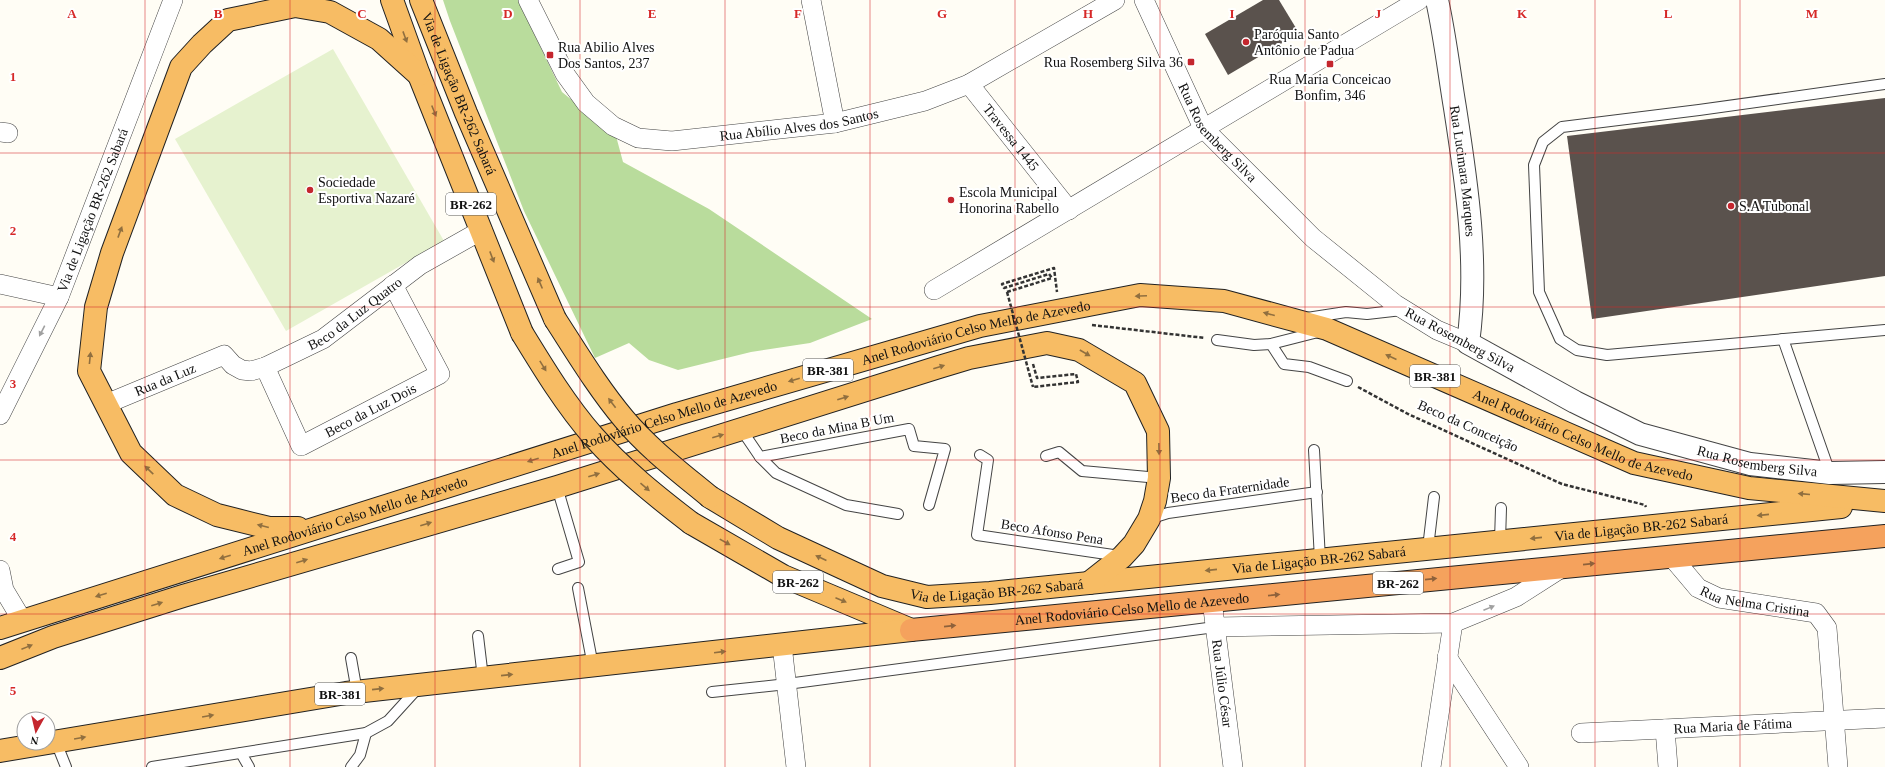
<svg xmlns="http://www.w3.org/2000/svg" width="1885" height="767" font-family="Georgia,serif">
  <rect width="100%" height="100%" fill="#fffdf5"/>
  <path fill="#b9dc9c" d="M443,0H518L562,92L616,136L623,162L709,209L872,319L810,343L751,352L678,370L649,360L629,343L595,358L524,211L450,21Z"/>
  <path fill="#e6f2cf" d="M333,49L444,241L286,331L175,139Z"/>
  <g fill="#5a524d">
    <path d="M1263,0H1279L1299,33L1228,75L1205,34Z"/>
    <path d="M1885,98V276L1592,319L1567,136Z"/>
  </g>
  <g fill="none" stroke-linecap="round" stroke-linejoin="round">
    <defs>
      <g id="service">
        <path d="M1885,84L1699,110L1562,127L1543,142L1534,165L1539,292L1560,339L1577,350L1607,355L1885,330"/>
        <path d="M1307,318L1346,312L1367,314L1402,310"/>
        <path d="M1783,339L1830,473"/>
        <path d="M1217,340L1254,345L1271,344L1322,331"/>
        <path d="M1271,344L1284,364L1309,367L1347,381"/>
        <path d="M741,429L760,457L776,473L846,505L898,514"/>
        <path d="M1314,450L1320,559"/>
        <path d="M980,455L988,460L977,535L1120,556"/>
        <path d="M1046,456L1059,452L1082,471L1159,478"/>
        <path d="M760,457L909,429L914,446L945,449L929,505"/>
        <path d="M557,487L579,562L558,569"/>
        <path d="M1149,519L1168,513L1317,492"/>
        <path d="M1500,541L1501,508"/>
        <path d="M1428,548L1434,497"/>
        <path d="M578,588L593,666"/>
        <path d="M478,636L483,678"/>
        <path d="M351,658L357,692"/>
        <path d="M712,692L787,684L1215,627"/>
        <path d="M56,742L66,767"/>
        <path d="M241,753L249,767"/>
        <path d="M152,767L366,733L388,721L418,688"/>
        <path d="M351,767L360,755L366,733"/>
      </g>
      <g id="minor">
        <path id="s1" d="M528,0L565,74L586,103L613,126L638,138L672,141L835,123L925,101L969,84L1115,0"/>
        <path d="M811,0L835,123"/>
        <path id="s2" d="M1144,0L1203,128L1313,238L1395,304L1437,330L1468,343"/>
        <path id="s3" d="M969,84L1069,210"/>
        <path d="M0,132L8,133"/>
        <path d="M0,284L59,297"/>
        <path d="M934,290L1419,0"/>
        <path id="s4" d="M265,367L301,446L440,374L393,285"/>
        <path id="s5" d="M106,404L224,355L233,365L242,370L251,371L265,367L323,339L420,265L482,230"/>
        <path id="s6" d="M0,415L59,297L173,0"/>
        <path id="s7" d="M1671,556L1698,588L1719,598L1816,613L1827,628L1838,767"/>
        <path d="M0,570L4,590L22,620"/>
        <path id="s8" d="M1212,601L1233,767"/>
        <path d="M1215,627L1453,623L1516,597L1563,567"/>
        <path d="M782,645L796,767"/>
        <path d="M1447,657L1519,767"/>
        <path d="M1665,729L1668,767"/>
        <path id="s9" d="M1581,733L1885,718"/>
        <path d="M1431,767L1453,623"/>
      </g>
      <g id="tertiary">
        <path id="s10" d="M1437,0C1445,36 1449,72 1455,108C1467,185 1479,265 1468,343L1575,402L1640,434L1750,464L1830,473L1885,472"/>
      </g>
      <g id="trunk">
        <path d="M392,0L419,75L522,333"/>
        <path id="s11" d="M421,0L466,113L555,319"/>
        <path id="s12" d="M710,497L778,538L882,586L927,597L990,593L1841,507"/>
        <path d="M691,523L783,576L909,629"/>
        <path d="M298,528H269L217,515L175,495L131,453L89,371L96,307L112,253L181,67L202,44L228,20L295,6L330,12L379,39L419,75"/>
        <path id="s13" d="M0,628L677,414L980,326L1140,295L1224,301L1327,329L1634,463L1749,488L1885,501"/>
        <path d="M0,658L53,637L183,596L557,487L939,367L969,358L1047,343L1079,350L1135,383L1158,431L1159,478L1155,501L1149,519L1134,544L1122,557L1089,583"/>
        <path d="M0,751L346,693L911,630"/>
      </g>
      <g id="motorway">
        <path id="s14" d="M911,630L1885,536"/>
      </g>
    </defs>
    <use href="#service" stroke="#444" stroke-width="12"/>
    <use href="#minor" stroke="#444" stroke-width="20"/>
    <use href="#tertiary" stroke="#444" stroke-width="24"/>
    <use href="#trunk" stroke="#222" stroke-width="24"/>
    <use href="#motorway" stroke="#222" stroke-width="24"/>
    <g stroke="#333" stroke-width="2.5" stroke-dasharray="4 2" stroke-linecap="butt">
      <path d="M1007,292L1052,278L1049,274L1004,288L1002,284L1054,268L1057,292"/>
      <path d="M1092,325L1205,338"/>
      <path d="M1033,364L1037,378L1076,374L1078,382L1033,387"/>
      <path d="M1358,387L1408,414L1562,484L1645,505L1646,507"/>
    </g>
    <use href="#service" stroke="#fff" stroke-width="10"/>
    <use href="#minor" stroke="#fff" stroke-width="19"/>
    <use href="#tertiary" stroke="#fff" stroke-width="22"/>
    <use href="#trunk" stroke="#f7bc64" stroke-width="22"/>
    <use href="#motorway" stroke="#f5a25d" stroke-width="22"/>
    <defs>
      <g id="trunk-bridge">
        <path d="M555,319C577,353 598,388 624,419C649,449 681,473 710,497"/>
        <path d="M522,333C544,369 566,405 593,436C622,469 656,496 691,523"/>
      </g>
    </defs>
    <use href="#trunk-bridge" stroke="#222" stroke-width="24" stroke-linecap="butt"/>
    <path stroke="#333" stroke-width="2.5" stroke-dasharray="4 2" stroke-linecap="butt" d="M1007,292L1033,387"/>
    <use href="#trunk-bridge" stroke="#f7bc64" stroke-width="22"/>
  </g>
  <defs><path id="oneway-solid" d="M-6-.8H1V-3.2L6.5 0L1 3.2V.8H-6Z"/></defs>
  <g fill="#906f3f">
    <use href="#oneway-solid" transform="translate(405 37) rotate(70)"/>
    <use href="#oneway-solid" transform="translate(434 111) rotate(68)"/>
    <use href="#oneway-solid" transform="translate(120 232) rotate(-70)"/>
    <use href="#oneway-solid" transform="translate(492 257) rotate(69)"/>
    <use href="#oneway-solid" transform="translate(540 283) rotate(-113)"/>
    <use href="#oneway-solid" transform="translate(1141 296) rotate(178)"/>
    <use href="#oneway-solid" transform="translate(1269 314) rotate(-165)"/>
    <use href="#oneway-solid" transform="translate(1085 353) rotate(30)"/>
    <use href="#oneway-solid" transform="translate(1391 357) rotate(-156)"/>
    <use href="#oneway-solid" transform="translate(90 358) rotate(-84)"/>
    <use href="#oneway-solid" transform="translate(543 366) rotate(58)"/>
    <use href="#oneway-solid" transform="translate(939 367) rotate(-18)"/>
    <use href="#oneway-solid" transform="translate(794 380) rotate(164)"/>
    <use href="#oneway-solid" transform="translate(843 398) rotate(-17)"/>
    <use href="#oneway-solid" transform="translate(612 403) rotate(-127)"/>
    <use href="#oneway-solid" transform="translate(718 436) rotate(-16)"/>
    <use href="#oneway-solid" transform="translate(1159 449) rotate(89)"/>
    <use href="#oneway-solid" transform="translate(533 460) rotate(162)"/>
    <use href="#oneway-solid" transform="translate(149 470) rotate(-136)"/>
    <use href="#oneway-solid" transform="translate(594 475) rotate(-18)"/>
    <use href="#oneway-solid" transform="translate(645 487) rotate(41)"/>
    <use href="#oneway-solid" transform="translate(1804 494) rotate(-175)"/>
    <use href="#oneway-solid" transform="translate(1763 515) rotate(174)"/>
    <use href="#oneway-solid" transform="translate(426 524) rotate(-17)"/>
    <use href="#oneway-solid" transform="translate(263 526) rotate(-166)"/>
    <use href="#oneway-solid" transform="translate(1536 538) rotate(174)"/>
    <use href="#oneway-solid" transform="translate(725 542) rotate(29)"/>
    <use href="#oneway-solid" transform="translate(225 557) rotate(163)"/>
    <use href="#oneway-solid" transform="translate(821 558) rotate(-155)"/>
    <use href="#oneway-solid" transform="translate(302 561) rotate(-17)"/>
    <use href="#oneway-solid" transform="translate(1211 570) rotate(174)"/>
    <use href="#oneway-solid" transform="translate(101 595) rotate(163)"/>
    <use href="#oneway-solid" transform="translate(841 600) rotate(23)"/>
    <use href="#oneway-solid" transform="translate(157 604) rotate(-17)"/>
    <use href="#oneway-solid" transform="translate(27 647) rotate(-22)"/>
    <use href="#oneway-solid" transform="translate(720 652) rotate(-7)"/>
    <use href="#oneway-solid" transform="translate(507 675) rotate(-6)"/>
    <use href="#oneway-solid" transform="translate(378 689) rotate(-6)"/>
    <use href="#oneway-solid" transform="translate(208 716) rotate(-10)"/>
    <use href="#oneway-solid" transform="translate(80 738) rotate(-10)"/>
  </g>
  <g fill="#a0a0a0">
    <use href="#oneway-solid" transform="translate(42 331) rotate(117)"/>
    <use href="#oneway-solid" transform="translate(1489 608) rotate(-22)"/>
  </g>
  <g fill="#8e613b">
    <use href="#oneway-solid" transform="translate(1589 564) rotate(-6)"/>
    <use href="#oneway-solid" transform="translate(1431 579) rotate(-6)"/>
    <use href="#oneway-solid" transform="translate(1274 595) rotate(-6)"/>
    <use href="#oneway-solid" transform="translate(950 626) rotate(-6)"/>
  </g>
  <path fill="none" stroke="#d62828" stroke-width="1" stroke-opacity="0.55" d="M145,0V767M290,0V767M435,0V767M580,0V767M725,0V767M870,0V767M1015,0V767M1160,0V767M1305,0V767M1450,0V767M1595,0V767M1740,0V767M0,153H1885M0,307H1885M0,460H1885M0,614H1885"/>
  <g fill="#c4262e" stroke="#fff" stroke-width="1.5">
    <circle cx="1246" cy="42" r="4"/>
    <rect x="546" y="51" width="8" height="8" rx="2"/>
    <rect x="1187" y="58" width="8" height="8" rx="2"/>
    <rect x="1326" y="60" width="8" height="8" rx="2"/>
    <circle cx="310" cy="190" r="4"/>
    <circle cx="951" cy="200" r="4"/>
    <circle cx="1731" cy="206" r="4"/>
  </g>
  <g text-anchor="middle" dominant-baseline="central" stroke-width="4" stroke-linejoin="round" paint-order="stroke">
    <g fill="#fff" stroke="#585858" stroke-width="1">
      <rect x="446" y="193" width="50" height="22" rx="3"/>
      <rect x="803" y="359" width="50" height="22" rx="3"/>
      <rect x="1410" y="365" width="50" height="22" rx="3"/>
      <rect x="773" y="571" width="50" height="22" rx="3"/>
      <rect x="1373" y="572" width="50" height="22" rx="3"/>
      <rect x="315" y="683" width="50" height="22" rx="3"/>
    </g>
    <g font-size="13" font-weight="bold" fill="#111">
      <text x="471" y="204">BR-262</text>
      <text x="828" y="370">BR-381</text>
      <text x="1435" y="376">BR-381</text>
      <text x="798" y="582">BR-262</text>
      <text x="1398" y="583">BR-262</text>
      <text x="340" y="694">BR-381</text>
    </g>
    <g font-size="14" fill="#111" stroke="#fff" text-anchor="start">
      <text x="1254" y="34">Paróquia Santo<tspan x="1254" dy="16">Antônio de Padua</tspan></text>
      <text x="558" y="47">Rua Abilio Alves<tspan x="558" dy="16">Dos Santos, 237</tspan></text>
      <text x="1183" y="62" text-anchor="end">Rua Rosemberg Silva 36</text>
      <text x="1330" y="79" text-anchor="middle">Rua Maria Conceicao<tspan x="1330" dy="16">Bonfim, 346</tspan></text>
      <text x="318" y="182">Sociedade<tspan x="318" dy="16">Esportiva Nazaré</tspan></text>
      <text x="959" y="192">Escola Municipal<tspan x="959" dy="16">Honorina Rabello</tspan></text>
      <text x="1739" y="206">S.A Tubonal</text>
    </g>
    <g font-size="14" fill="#111" stroke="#fff">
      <text stroke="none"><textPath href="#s11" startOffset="101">Via de Ligação BR-262 Sabará</textPath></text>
      <text stroke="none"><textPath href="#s1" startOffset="344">Rua Abílio Alves dos Santos</textPath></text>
      <text stroke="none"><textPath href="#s2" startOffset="153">Rua Rosemberg Silva</textPath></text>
      <text stroke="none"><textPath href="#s3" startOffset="68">Travessa 1445</textPath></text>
      <text stroke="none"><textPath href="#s10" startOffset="173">Rua Lucimara Marques</textPath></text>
      <text stroke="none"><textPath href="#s6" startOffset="225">Via de Ligação BR-262 Sabará</textPath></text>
      <text stroke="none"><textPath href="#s5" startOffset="280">Beco da Luz Quatro</textPath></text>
      <text stroke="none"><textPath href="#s13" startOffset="1020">Anel Rodoviário Celso Mello de Azevedo</textPath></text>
      <text transform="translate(1460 340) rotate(28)">Rua Rosemberg Silva</text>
      <text stroke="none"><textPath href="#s5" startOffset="64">Rua da Luz</textPath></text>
      <text stroke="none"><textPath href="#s4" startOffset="165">Beco da Luz Dois</textPath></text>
      <text stroke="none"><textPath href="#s13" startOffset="696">Anel Rodoviário Celso Mello de Azevedo</textPath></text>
      <text transform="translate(1468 426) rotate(24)">Beco da Conceição</text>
      <text transform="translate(837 428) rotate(-11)">Beco da Mina B Um</text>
      <text stroke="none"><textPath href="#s13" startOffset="1657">Anel Rodoviário Celso Mello de Azevedo</textPath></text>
      <text stroke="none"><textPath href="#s10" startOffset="661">Rua Rosemberg Silva</textPath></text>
      <text transform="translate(1230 490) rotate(-8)">Beco da Fraternidade</text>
      <text stroke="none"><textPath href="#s13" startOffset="372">Anel Rodoviário Celso Mello de Azevedo</textPath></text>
      <text stroke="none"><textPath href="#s12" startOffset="958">Via de Ligação BR-262 Sabará</textPath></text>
      <text transform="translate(1052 532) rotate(9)">Beco Afonso Pena</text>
      <text stroke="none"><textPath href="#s12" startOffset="634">Via de Ligação BR-262 Sabará</textPath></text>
      <text stroke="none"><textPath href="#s12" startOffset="310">Via de Ligação BR-262 Sabará</textPath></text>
      <text stroke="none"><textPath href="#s7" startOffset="101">Rua Nelma Cristina</textPath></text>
      <text stroke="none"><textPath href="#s14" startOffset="222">Anel Rodoviário Celso Mello de Azevedo</textPath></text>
      <text stroke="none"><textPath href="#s8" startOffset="83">Rua Júlio César</textPath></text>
      <text stroke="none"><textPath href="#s9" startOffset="152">Rua Maria de Fátima</textPath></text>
    </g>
  </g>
  <g font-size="13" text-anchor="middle" font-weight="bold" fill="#d62828" stroke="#fff" stroke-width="4" stroke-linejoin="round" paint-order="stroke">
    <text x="72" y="18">A</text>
    <text x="218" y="18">B</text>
    <text x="362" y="18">C</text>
    <text x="508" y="18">D</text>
    <text x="652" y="18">E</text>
    <text x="798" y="18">F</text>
    <text x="942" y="18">G</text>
    <text x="1088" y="18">H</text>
    <text x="1232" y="18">I</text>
    <text x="1378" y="18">J</text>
    <text x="1522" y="18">K</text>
    <text x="1668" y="18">L</text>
    <text x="1812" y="18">M</text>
    <text x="13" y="81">1</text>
    <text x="13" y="235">2</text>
    <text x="13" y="388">3</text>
    <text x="13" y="541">4</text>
    <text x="13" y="695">5</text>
  </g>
  <g transform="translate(36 731) rotate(188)"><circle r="19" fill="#ffffff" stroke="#a0a0a0"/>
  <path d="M0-3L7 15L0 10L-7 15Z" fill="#c4262e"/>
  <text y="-6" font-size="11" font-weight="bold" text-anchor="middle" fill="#111111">N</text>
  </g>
</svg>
